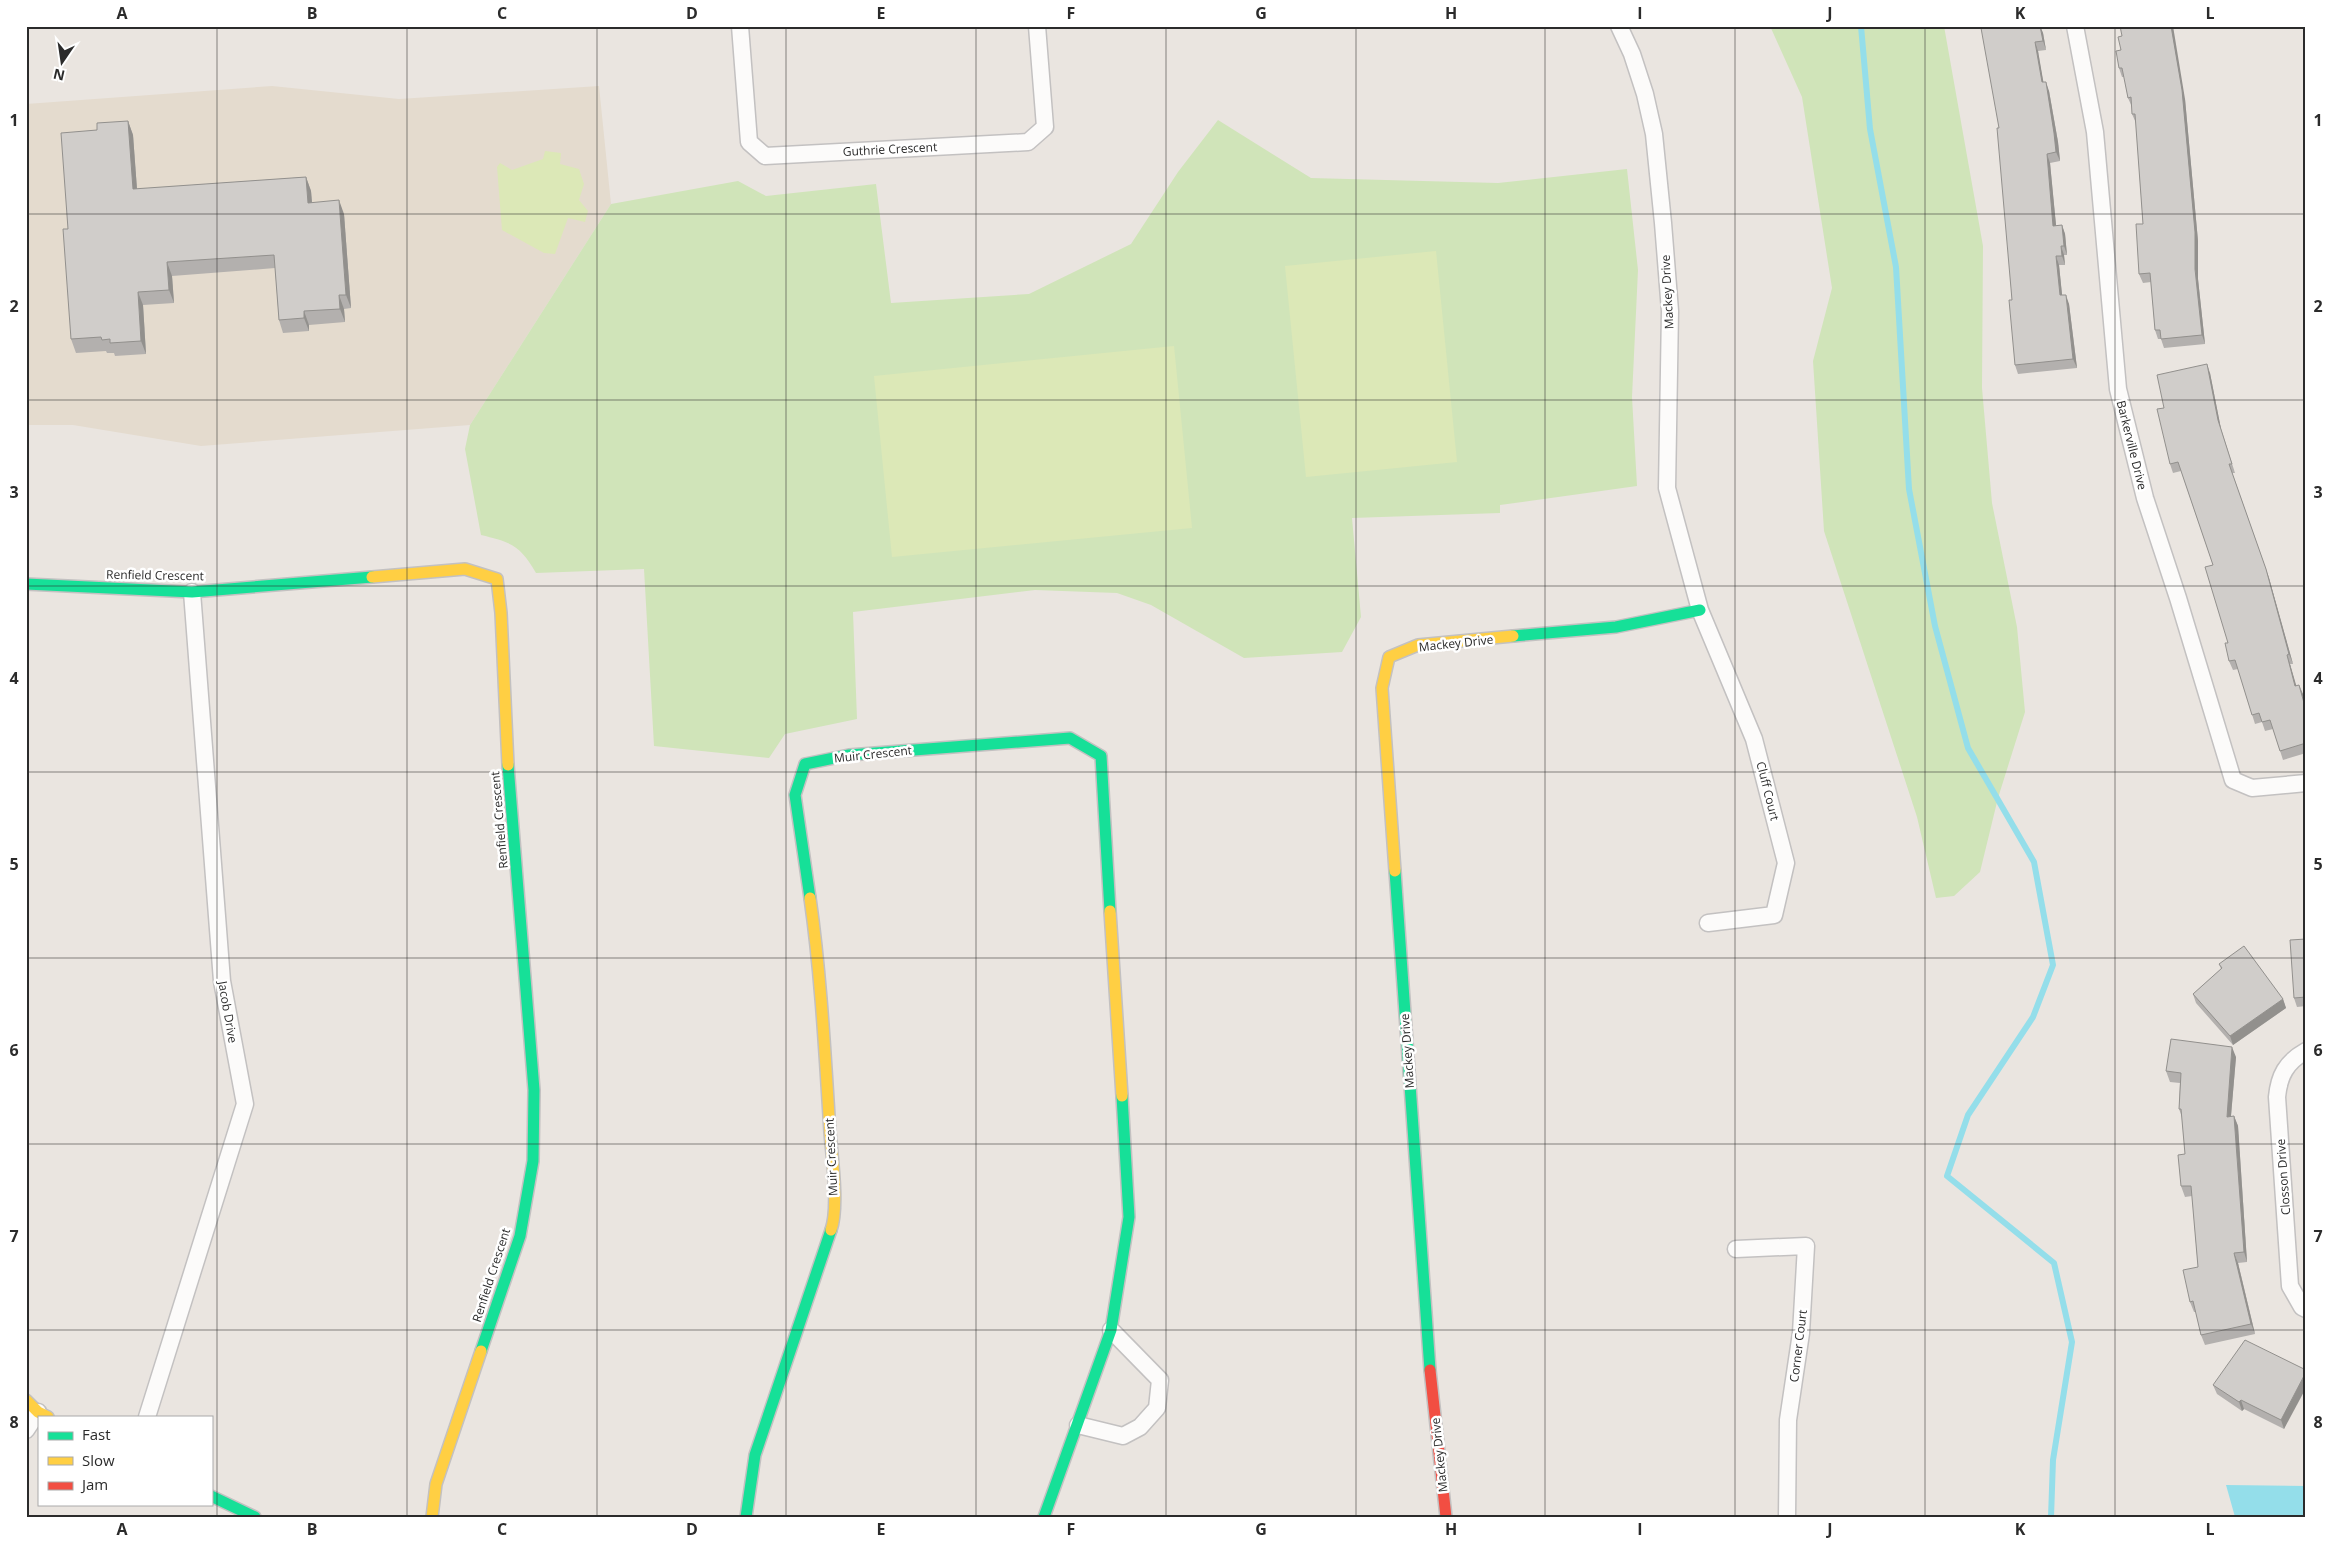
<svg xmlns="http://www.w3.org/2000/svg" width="2332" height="1543" font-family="'Open Sans',sans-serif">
  <rect width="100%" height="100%" fill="#eae5e0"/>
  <path fill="#e4dbce" d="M272,86L399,99L599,86L611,204L470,425L201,446L73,425H26V104Z"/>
  <g fill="#d0e4b9">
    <path d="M1770,26H1944L1983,246L1982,388L1992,503L2017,627L2025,712L1998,798L1980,872L1954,896L1936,898L1917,817L1824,531L1813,361L1832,288L1802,97Z"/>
    <path d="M1218,120L1311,178L1498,183L1627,169L1638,270L1632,397L1637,486L1500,505V513L1352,518L1361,617L1342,652L1244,658L1151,605L1117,593L1035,590L853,612L857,719L785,734L769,758L654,746L644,569L536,573C521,546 511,542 481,535L465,449L470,425L611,204L738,181L766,196L876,184L891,303L1029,294L1131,244L1178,172Z"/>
  </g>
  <g fill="#dce8b7">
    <path d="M545,151L561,153L560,164L579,169L584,184L579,200L588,211L585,222L568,218L555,254L544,253L502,230L497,167L500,163L512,170L543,159Z"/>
    <path d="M1436,251L1457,462L1306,477L1285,266Z"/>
    <path d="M1174,346L1192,528L892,557L874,376Z"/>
  </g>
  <path fill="#94deea" d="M2226,1485L2306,1486V1517H2235Z"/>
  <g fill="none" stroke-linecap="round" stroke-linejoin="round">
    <path stroke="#94deea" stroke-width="6" d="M1861,26L1870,129L1896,267L1909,489L1935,626L1968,748L2034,862L2053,965L2033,1017L1968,1115L1947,1176L2054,1263L2072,1342L2053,1460L2051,1517"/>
    <defs>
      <g id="street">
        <path d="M740,26L749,142L765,156L1028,142L1045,127L1037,26"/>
        <path d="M1619,26L1632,54L1645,94L1654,134L1663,223L1670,311L1667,488L1700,610L1754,739L1786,863L1774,915L1708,923"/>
        <path d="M2075,26L2095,132L2118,389L2145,498L2178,598L2233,780L2252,788L2306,783"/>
        <path d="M2306,1051C2286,1062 2279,1076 2277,1097L2290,1286L2302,1307L2306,1309"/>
        <path d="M1736,1249L1806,1246L1801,1333L1788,1420L1787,1517"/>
        <path d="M147,1417L245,1104L222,981L192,592"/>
        <path d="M1078,1425L1123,1436L1140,1427L1157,1408L1160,1380L1111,1330"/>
        <path d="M26,1430L38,1412"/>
      </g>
      <g id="fast">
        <path d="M26,584L192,592L372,577"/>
        <path d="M1513,636L1616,627L1700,610"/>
        <path d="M1395,871L1430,1370"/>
        <path d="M810,898L795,795L805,764L849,755L1070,738L1101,756L1110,911"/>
        <path d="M481,1351L520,1236L533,1161L534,1090L508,765"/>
        <path d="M211,1496L255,1517"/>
        <path d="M746,1517L755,1455L831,1230"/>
        <path d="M1044,1517L1111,1330L1129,1217L1122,1096"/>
      </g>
      <g id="slow">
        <path d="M372,577L465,569L497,579L501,613L508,765"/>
        <path d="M1395,871L1382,688L1389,657L1418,645L1513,636"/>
        <path d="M810,898C821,975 825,1054 830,1132C832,1158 839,1207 831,1230"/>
        <path d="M1110,911L1122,1096"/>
        <path d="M26,1400L38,1412L48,1417"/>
        <path d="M432,1517L436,1484L481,1351"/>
      </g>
      <path id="jam" d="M1430,1370L1446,1517"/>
    </defs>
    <use href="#street" stroke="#c3c1c1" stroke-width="19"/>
    <use href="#fast" stroke="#c3c1c1" stroke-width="14"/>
    <use href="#slow" stroke="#c3c1c1" stroke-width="14"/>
    <use href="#jam" stroke="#c3c1c1" stroke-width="14"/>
    <use href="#street" stroke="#fcfbfa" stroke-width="16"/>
    <use href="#fast" stroke="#16e098" stroke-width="11"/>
    <use href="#slow" stroke="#ffcf43" stroke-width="11"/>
    <use href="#jam" stroke="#f24e42" stroke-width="11"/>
  </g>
  <g fill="#b3b0ae">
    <path d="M2040,26L2043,33L2046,50L2038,51L2043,82L2049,91L2058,142L2060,161L2050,163L2056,226L2062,225L2065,234L2067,255H2064L2065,265H2059L2062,295L2069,304L2077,368L2018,374L2015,365L2012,300L1999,128L1987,27Z"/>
    <path d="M2122,36L2185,99L2198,241V279L2205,344L2164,348L2161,339H2158L2155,330L2151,282L2143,283L2139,274L2143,224L2136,123L2132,114V107L2128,98L2124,77H2122L2119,68Z"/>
    <path d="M128,121L133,135L137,189L306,177L311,191L312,202L344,214L351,308L344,309L345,322L309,325V331L283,333L279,320L275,268L172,276L174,303L143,305L146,354L115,356L114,353H107L106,351L76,353L71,339L68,229Z"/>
    <path d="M2210,373L2221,429L2235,473H2232L2269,578L2293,664H2290L2296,686L2303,694L2306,706V753L2283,760L2273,729L2265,731L2262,722L2255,724L2238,669L2233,670L2229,661L2228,643L2213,565L2181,471L2173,473L2170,464L2164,408Z"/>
    <path d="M2306,939V1006L2297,1007L2294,998Z"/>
    <path d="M2219,964L2283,999L2286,1008L2233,1045L2196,1003L2193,994L2221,969Z"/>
    <path d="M2236,1057L2231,1116H2234L2238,1126L2247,1262L2238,1263L2255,1334L2205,1345L2201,1335L2196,1312H2194L2190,1302L2198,1267L2192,1196L2185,1197L2181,1186L2185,1154L2182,1117L2179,1109L2180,1083L2170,1082L2166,1071Z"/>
    <path d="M2306,1370L2284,1429L2244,1409L2242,1411L2217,1394L2213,1385Z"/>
  </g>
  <g fill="#92908d">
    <path d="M2040,26L2043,33L2046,50L2043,41Z"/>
    <path d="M2171,26H2173L2185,99L2198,241V279L2205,344L2202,335L2195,269Z"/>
    <path d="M2035,42L2038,51L2045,91L2042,82Z"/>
    <path d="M2046,82L2049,91L2058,142L2060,161L2056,152Z"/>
    <path d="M128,121L133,135L138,203L133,189Z"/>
    <path d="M2047,154L2050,163L2057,235L2053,226Z"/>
    <path d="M306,177L311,191L313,216L308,203Z"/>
    <path d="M339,200L344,214L351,308L346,295Z"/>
    <path d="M2062,225L2065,234L2067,255L2064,246Z"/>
    <path d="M2061,246L2064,255L2065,265L2062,256Z"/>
    <path d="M2056,256L2059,265L2063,304L2060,295Z"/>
    <path d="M167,262L172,276L174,303L169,290Z"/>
    <path d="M138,292L143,305L146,354L141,341Z"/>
    <path d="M339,295L344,309L345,322L340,309Z"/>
    <path d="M2066,295L2069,304L2077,368L2073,359Z"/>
    <path d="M304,311L309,325V331L304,318Z"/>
    <path d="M2207,364L2210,373L2221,429L2235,473L2218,420Z"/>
    <path d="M2229,464L2269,578L2293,664L2289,654Z"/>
    <path d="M2287,655L2290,664L2299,695L2295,686Z"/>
    <path d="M2299,685L2303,694L2306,706V710Z"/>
    <path d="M2283,999L2286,1008L2233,1045L2230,1036Z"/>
    <path d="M2232,1047L2236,1057L2230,1127L2227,1117Z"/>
    <path d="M2234,1116L2238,1126L2247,1262L2244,1252Z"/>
    <path d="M2234,1253L2238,1263L2255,1334L2251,1324Z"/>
    <path d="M2306,1372V1388L2284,1429L2281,1420Z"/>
    <path d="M2241,1400L2244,1409L2242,1411L2239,1402Z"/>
  </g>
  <g fill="#d0cdca" stroke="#92908d">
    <path d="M1987,26H2040L2043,41L2035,42L2042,82H2046L2054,133L2056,152L2047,154L2053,226L2062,225L2064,246H2061L2062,256H2056L2060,295H2066L2073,359L2015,365L2009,300H2012L1997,128H1999L1981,28L1987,27Z"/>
    <path d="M2120,26H2171L2182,90L2195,232V269L2202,335L2161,339L2160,330H2155L2150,273L2139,274L2136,224H2143L2135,114H2132L2131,97L2128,98L2122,68H2119L2116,51L2121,50L2118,37L2122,36Z"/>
    <path d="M128,121L133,189L306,177L308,203L339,200L346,295H339L340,309L304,311V318L279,320L274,255L167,262L169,290L138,292L141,341L110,343V339L102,340L101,337L71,339L63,229H68L61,133L97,130V123Z"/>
    <path d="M2207,364L2218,420L2232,464H2229L2266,569L2289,654L2287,655L2295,686L2299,685L2306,710V743L2280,751L2270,720L2262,722L2259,713L2252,715L2235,660L2229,661L2225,643H2228L2205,567L2213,565L2178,462L2170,464L2157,409L2164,408L2157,375Z"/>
    <path d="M2306,939V997L2294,998L2290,940Z"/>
    <path d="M2244,946L2283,999L2230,1036L2193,994L2222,968L2219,964Z"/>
    <path d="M2171,1039L2232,1047L2227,1117L2234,1116L2244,1252L2234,1253L2251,1324L2201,1335L2193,1301L2190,1302L2183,1270L2198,1267L2191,1186H2181L2178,1155L2185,1154L2181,1109H2179L2181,1073L2166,1071Z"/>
    <path d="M2245,1340L2306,1370V1372L2281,1420L2241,1400L2239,1402L2213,1385Z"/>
  </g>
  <path fill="none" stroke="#2b2b2b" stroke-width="1" stroke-opacity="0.55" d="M217,26V1517M407,26V1517M597,26V1517M786,26V1517M976,26V1517M1166,26V1517M1356,26V1517M1545,26V1517M1735,26V1517M1925,26V1517M2115,26V1517M26,214H2306M26,400H2306M26,586H2306M26,772H2306M26,958H2306M26,1144H2306M26,1330H2306"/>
  <g text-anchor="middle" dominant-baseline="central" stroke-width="5" stroke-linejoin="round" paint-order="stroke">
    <g font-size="12" fill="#2b2b2b" stroke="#fff">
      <text transform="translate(890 149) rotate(-3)">Guthrie Crescent</text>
      <text transform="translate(1667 292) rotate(-93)">Mackey Drive</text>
      <text transform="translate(2132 445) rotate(76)">Barkerville Drive</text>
      <text transform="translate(155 575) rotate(1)">Renfield Crescent</text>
      <text transform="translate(1456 643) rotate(-6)">Mackey Drive</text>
      <text transform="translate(873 754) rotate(-6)">Muir Crescent</text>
      <text transform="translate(1768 791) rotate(76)">Cluff Court</text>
      <text transform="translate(499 820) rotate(-95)">Renfield Crescent</text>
      <text transform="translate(228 1012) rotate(80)">Jacob Drive</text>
      <text transform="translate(1407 1051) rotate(-94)">Mackey Drive</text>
      <text transform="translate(831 1157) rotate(-93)">Muir Crescent</text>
      <text transform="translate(2283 1177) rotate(-94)">Closson Drive</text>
      <text transform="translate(491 1275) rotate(-72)">Renfield Crescent</text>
      <text transform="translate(1798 1346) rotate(-83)">Corner Court</text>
      <text transform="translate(1439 1455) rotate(-96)">Mackey Drive</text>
    </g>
  </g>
  <rect width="2332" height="1543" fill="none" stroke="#ffffff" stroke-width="55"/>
  <rect x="38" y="1416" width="175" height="90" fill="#ffffff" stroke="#aaaaaa"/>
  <rect x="48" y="1432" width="25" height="8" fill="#16e098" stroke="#aaaaaa"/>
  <text x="82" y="1440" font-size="15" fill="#2b2b2b">Fast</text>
  <rect x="48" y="1457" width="25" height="8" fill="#ffcf43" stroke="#aaaaaa"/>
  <text x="82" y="1466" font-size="15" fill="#2b2b2b">Slow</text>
  <rect x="48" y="1482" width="25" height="8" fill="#f24e42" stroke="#aaaaaa"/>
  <text x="82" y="1490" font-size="15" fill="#2b2b2b">Jam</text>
  <g transform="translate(62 62) rotate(193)" stroke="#ffffff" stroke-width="4" paint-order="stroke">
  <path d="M0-4L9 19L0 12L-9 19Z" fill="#2b2b2b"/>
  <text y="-8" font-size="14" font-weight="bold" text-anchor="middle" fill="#2b2b2b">N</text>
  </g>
  <rect x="28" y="28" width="2276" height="1488" fill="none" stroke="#2b2b2b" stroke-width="2"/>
  <g font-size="16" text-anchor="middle" font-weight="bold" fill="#2b2b2b">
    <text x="122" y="19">A</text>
    <text x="312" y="19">B</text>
    <text x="502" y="19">C</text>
    <text x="692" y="19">D</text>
    <text x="881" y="19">E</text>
    <text x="1071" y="19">F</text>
    <text x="1261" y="19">G</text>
    <text x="1451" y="19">H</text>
    <text x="1640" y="19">I</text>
    <text x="1830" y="19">J</text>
    <text x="2020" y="19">K</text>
    <text x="2210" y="19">L</text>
    <text x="14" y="126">1</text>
    <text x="2318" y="126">1</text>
    <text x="14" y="312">2</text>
    <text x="2318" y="312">2</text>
    <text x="14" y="498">3</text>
    <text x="2318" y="498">3</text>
    <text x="14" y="684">4</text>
    <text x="2318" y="684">4</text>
    <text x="14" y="870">5</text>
    <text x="2318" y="870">5</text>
    <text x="14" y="1056">6</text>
    <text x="2318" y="1056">6</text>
    <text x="14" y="1242">7</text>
    <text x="2318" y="1242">7</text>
    <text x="14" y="1428">8</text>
    <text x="2318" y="1428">8</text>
    <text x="122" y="1535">A</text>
    <text x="312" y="1535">B</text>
    <text x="502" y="1535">C</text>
    <text x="692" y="1535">D</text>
    <text x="881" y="1535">E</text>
    <text x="1071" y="1535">F</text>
    <text x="1261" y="1535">G</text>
    <text x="1451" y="1535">H</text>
    <text x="1640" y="1535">I</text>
    <text x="1830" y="1535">J</text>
    <text x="2020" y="1535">K</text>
    <text x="2210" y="1535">L</text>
  </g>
</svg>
